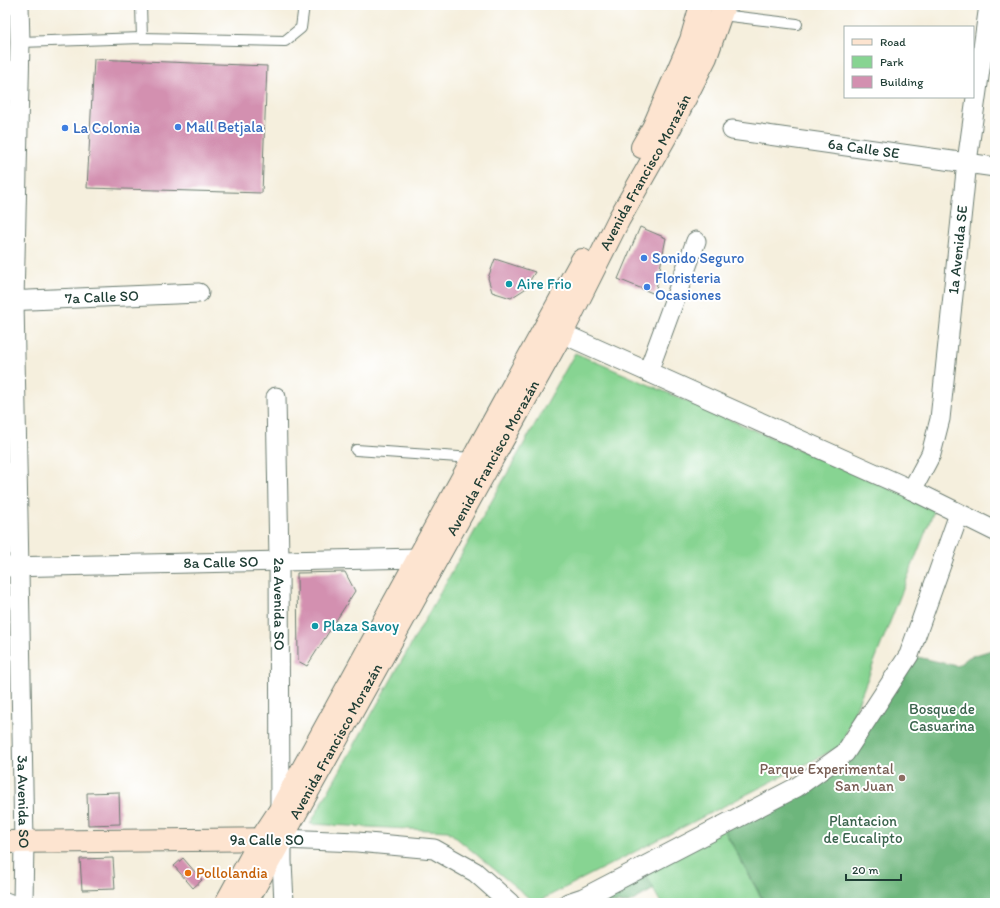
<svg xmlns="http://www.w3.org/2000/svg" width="1000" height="908" font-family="Itim,sans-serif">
  <rect width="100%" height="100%" fill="#fff"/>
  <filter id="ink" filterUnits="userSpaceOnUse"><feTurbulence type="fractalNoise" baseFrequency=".025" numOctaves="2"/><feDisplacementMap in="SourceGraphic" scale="8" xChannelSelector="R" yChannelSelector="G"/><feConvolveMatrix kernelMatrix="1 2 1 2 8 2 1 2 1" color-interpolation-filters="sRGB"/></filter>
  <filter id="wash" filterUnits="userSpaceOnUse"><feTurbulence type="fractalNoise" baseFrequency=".012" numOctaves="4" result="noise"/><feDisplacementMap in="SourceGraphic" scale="16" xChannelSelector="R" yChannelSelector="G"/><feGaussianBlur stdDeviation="0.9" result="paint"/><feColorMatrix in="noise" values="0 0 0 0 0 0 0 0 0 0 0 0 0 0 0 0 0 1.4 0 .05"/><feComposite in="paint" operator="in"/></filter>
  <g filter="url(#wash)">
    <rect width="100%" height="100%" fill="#f5efdd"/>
    <g fill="#87d492" stroke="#538863">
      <path d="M575,353L935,508L841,746L535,903L448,831L310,824Z"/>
      <path d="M722,826L764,903H661L641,868Z"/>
    </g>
    <g fill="#6db67c" stroke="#467a58">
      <path d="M995,649V903H765L722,826L823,768L909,655L957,666L969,657Z"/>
      <path d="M641,868L654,889L629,903H576Z"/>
    </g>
    <g id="blocks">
      <g fill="#d390b0">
        <path d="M94,59L267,66L262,193L87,188Z"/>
        <path d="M640,227L666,238L655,294L618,279Z"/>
        <path d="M495,259L535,272L525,289L511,298L492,292L488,278Z"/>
        <path d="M345,572L355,591L307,666L298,661L297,573Z"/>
        <path d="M119,792L120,824L88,825L87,793Z"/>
        <path d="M113,858L115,889L82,890L80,859Z"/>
        <path d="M183,858L202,880L193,888L174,866Z"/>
      </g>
    </g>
  </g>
  <g filter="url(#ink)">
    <use href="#blocks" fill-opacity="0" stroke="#6a7b6f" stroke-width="1"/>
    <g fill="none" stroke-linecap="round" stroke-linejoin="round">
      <defs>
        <g id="lane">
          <path d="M141,5L142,38"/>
          <path d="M722,15L797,24"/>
          <path d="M20,42L142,38L285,41L301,28L304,5"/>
          <path d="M356,450L473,458"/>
          <path d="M5,897L20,903"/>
        </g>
        <g id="street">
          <path id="s1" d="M19,5L20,42L14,301L24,841L23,903"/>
          <path id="s2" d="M732,130L995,167"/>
          <path id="s3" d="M5,301L199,293"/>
          <path d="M550,328L912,490L995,531"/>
          <path d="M648,372L696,241"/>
          <path id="s4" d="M276,397L279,560L280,810"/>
          <path id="s5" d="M912,490L931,454L940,419L967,162L989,5"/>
          <path id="s6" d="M5,567L419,558L431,559"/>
          <path d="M284,903L282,861V839L357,842L434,849L475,872L510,903"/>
          <path d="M568,903L583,898L797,787L845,753L909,655L959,514"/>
        </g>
        <g id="secondary">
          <path d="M642,147L653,128L691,40L701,5"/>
          <path d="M5,842L274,839"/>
          <path d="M226,903L261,839L280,810L582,260"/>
          <path id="s7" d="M246,903L562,333L619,219L666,136L706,57L724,5"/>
        </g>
      </defs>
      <use href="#lane" stroke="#6a7b6f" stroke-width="12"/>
      <use href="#street" stroke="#6a7b6f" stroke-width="21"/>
      <use href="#secondary" stroke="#6a7b6f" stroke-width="24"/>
      <use href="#lane" stroke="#fff" stroke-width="10"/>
      <use href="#street" stroke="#fff" stroke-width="19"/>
      <use href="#secondary" stroke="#fde4d0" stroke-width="22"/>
    </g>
  </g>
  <g fill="#3f7fe0" stroke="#fff" stroke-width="1.5">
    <circle cx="178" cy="127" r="4"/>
    <circle cx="65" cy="128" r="4"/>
    <circle cx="644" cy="258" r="4"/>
    <circle cx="647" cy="287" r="4"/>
  </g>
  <g fill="#0f9aa8" stroke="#fff" stroke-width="1.5">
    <circle cx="509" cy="284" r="4"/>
    <circle cx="315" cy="626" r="4"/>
  </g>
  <circle fill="#8d6e63" stroke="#fff" stroke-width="1.5" cx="902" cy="778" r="4"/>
  <circle fill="#e8710a" stroke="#fff" stroke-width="1.5" cx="188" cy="873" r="4"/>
  <g text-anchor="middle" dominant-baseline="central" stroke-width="4" stroke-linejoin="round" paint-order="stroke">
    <g font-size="15" fill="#366cbe" stroke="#fff" text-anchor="start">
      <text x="186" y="127">Mall Betjala</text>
      <text x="73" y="128">La Colonia</text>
      <text x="652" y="258">Sonido Seguro</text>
      <text x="655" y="278">Floristeria<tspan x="655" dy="17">Ocasiones</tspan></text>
    </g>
    <g font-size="15" fill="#1f3d34" stroke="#fff">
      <text stroke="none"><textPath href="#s2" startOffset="133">6a Calle SE</textPath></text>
      <text stroke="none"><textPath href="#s7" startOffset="833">Avenida Francisco Morazán</textPath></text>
      <text stroke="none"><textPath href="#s5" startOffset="247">1a Avenida SE</textPath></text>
      <text stroke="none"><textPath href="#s3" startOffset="97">7a Calle SO</textPath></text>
      <text stroke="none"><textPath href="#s7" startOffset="509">Avenida Francisco Morazán</textPath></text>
      <text stroke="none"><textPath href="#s6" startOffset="216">8a Calle SO</textPath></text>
      <text stroke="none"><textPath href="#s4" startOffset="207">2a Avenida SO</textPath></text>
      <text stroke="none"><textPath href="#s7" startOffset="185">Avenida Francisco Morazán</textPath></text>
      <text stroke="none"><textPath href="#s1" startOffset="797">3a Avenida SO</textPath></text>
      <text x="267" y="840">9a Calle SO</text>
    </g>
    <g font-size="15" fill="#0d838f" stroke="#fff" text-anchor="start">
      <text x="517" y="284">Aire Frio</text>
      <text x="323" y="626">Plaza Savoy</text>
    </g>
    <g font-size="15" fill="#39634c" stroke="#fff">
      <text x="942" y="709">Bosque de<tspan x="942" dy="17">Casuarina</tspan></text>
      <text x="863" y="821">Plantacion<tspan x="863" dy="17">de Eucalipto</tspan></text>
    </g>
    <g font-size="15" fill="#785e54" stroke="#fff" text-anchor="end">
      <text x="894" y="769">Parque Experimental<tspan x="894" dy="17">San Juan</tspan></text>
    </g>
    <g font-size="15" fill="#c56008" stroke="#fff" text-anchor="start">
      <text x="196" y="873">Pollolandia</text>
    </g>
  </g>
  <rect width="1000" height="908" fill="none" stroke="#fff" stroke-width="20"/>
  <rect x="844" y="26" width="130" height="72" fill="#ffffff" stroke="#a5b1ae"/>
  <rect x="852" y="39" width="20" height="6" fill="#fde4d0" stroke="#a5b1ae"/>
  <text x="880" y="46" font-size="12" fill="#1f3d34">Road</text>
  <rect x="852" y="56" width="20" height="12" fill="#87d492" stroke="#a5b1ae"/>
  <text x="880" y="66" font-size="12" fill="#1f3d34">Park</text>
  <rect x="852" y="76" width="20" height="12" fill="#d390b0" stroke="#a5b1ae"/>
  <text x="880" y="86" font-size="12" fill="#1f3d34">Building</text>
  <path d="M846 874v6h55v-6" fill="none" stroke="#1f3d34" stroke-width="2"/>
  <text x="852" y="874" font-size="12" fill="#1f3d34" stroke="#ffffff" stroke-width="3" paint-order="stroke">20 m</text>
</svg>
